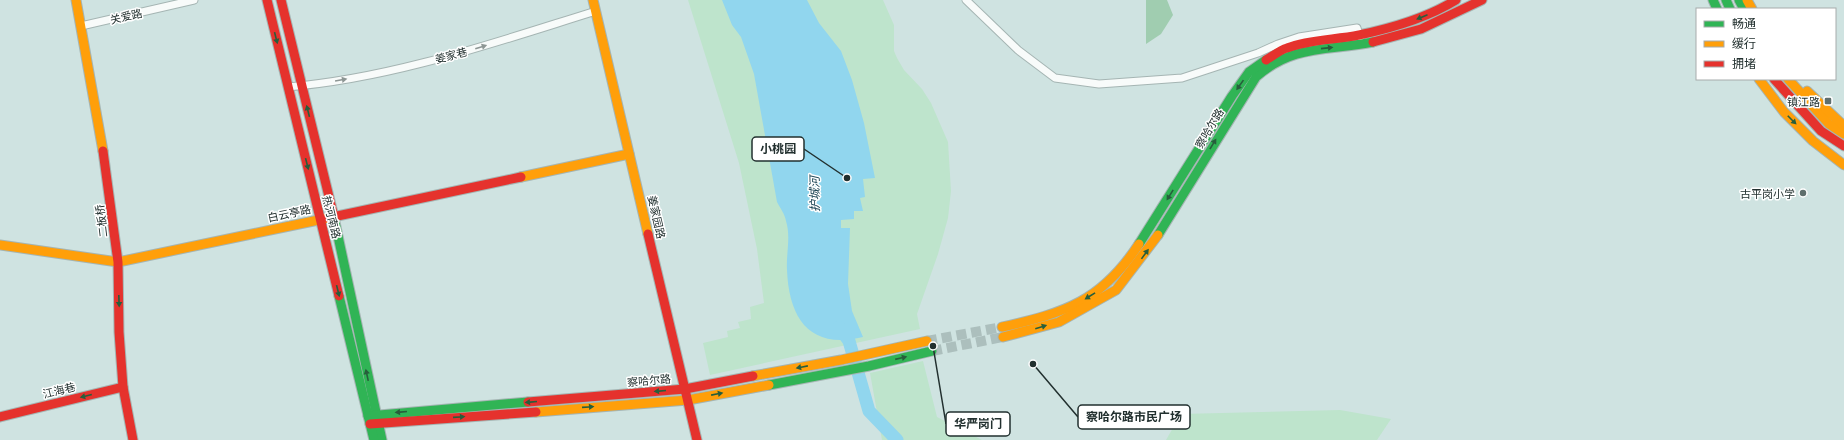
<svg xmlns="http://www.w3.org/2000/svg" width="1844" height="440" font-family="'Playfair Display','Noto Sans SC',serif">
  <rect width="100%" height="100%" fill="#cfe3e1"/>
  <g fill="#bee4cc">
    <path d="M688,0H883L894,25V51L897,58L904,70L922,89L931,103L948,142L951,191L948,218L938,254L917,314L920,329L710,375L703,343L728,337L727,331L740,328L738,322L751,319L750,307L764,303L757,249L739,163Z"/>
    <path d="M923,361L937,417L982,440H882L870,373Z"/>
    <path d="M1340,410L1391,419L1377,440H1166L1181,414Z"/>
  </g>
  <path fill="#a0cdb0" d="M1146,0H1167L1173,15L1161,34L1146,44Z"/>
  <path fill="#91d6ee" d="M722,0H807L819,23L841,51L852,80L864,123L875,178L863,179L865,197L860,198L863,211H854V219L841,220V228H850L848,284L852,311L863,337C810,350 789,319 787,270C786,253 791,237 786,221C785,214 780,208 777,202L754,74L741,37L732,25Z"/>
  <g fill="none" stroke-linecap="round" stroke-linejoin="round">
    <path stroke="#91d6ee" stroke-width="13" d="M839,327L849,341L869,411L897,440"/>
    <g stroke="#acbfbd" stroke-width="10" stroke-dasharray="10 5" stroke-linecap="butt">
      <path d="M927,341L1002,327"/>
      <path d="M932,351L1003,337"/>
    </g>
    <defs>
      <g id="street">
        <path d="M966,0L1018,50L1055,78L1099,84L1182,78L1258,53L1278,44L1299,37L1357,28L1360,38"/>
        <path d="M81,26L194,0"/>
        <path d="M288,87C394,78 496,42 596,11"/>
      </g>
      <g id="fast">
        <path d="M1713,0L1717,9"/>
        <path d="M1726,0L1730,9"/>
        <path d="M1739,0L1744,9"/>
        <path d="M333,213L382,440"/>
        <path d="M1158,235L1256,77C1293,44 1328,51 1373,42"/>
        <path d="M1139,244L1232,96L1249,72L1266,60"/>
        <path d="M339,296L374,440"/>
        <path d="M769,385L869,366L932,351"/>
        <path d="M368,416L528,402"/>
      </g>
      <g id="slow">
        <path d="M76,0L103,151"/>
        <path d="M593,0L648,234"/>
        <path d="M1747,0L1752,9"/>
        <path d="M1759,79L1784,112L1813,141L1844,165"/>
        <path d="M1788,79L1829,124L1844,134"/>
        <path d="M1807,91L1844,126"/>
        <path d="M521,177L629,154"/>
        <path d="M0,245L118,262L328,218"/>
        <path d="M1002,327C1065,313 1102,301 1139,244"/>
        <path d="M1003,337L1059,322L1116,290L1158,235"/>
        <path d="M753,376L841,360L927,341"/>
        <path d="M536,412L688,400L769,385"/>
      </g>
      <g id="jam">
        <path d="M267,0L339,296"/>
        <path d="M281,0L333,213"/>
        <path d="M1373,42L1421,29L1482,0"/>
        <path d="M1266,60C1273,56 1280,50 1287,48C1310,39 1335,40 1359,35C1393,28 1427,18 1456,0"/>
        <path d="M1774,79L1821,131L1844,146"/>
        <path d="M103,151L118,262L119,332L123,387L133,440"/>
        <path d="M328,218L521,177"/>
        <path d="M648,234L697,440"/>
        <path d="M528,402L685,389L753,376"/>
        <path d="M0,417L123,387"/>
        <path d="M370,424L536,412"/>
      </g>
    </defs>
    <use href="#street" stroke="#a5b5b3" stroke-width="9"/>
    <use href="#fast" stroke="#a5b5b3" stroke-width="11"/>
    <use href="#slow" stroke="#a5b5b3" stroke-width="11"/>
    <use href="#jam" stroke="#a5b5b3" stroke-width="11"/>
    <use href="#street" stroke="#f8fbfa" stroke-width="7"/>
    <use href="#fast" stroke="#30b455" stroke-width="9"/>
    <use href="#slow" stroke="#ff9f0a" stroke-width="9"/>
    <use href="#jam" stroke="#e5322d" stroke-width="9"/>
  </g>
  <defs><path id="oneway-solid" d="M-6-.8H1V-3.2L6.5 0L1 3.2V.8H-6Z"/></defs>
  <g fill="#275e3c">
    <use href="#oneway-solid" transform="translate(1422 17) rotate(157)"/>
    <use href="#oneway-solid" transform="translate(276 38) rotate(76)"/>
    <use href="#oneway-solid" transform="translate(1327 48) rotate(-6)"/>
    <use href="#oneway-solid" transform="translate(1240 85) rotate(125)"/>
    <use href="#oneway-solid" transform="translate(308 111) rotate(-104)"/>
    <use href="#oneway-solid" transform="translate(1792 120) rotate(45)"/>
    <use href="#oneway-solid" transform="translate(1213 144) rotate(-59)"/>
    <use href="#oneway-solid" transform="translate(307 164) rotate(76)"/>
    <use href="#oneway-solid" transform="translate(1170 195) rotate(122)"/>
    <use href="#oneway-solid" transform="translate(1145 254) rotate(-54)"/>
    <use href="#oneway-solid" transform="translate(338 291) rotate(76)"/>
    <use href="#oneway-solid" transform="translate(1090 296) rotate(148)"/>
    <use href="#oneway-solid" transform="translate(119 301) rotate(88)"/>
    <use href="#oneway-solid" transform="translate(1041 327) rotate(-17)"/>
    <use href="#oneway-solid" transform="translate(901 358) rotate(-13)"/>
    <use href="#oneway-solid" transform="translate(802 367) rotate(169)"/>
    <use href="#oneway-solid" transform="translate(367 375) rotate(-102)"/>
    <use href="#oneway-solid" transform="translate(660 391) rotate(175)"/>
    <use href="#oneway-solid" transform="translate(717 394) rotate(-11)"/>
    <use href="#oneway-solid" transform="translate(86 396) rotate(166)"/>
    <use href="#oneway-solid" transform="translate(531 402) rotate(175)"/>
    <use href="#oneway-solid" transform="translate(588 407) rotate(-4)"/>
    <use href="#oneway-solid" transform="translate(401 412) rotate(175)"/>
    <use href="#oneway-solid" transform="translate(459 417) rotate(-4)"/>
  </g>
  <g fill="#8d9694">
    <use href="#oneway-solid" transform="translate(481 47) rotate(-17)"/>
    <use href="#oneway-solid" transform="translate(341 80) rotate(-10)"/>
  </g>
  <g fill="#5f6f6d" stroke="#fff" stroke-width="1.5">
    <rect x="1824" y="97" width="8" height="8" rx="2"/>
    <circle cx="1803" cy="193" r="4"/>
  </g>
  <g text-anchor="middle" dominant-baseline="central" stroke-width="3" stroke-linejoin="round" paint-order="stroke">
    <g font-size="11" fill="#22302f" stroke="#fff">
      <text transform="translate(126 16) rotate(-13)">关爱路</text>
      <text transform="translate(451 55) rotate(-15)">姜家巷</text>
      <text transform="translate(1209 128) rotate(-59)">察哈尔路</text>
      <text transform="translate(289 213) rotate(-12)">白云亭路</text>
      <text transform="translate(332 217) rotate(76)">热河南路</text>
      <text transform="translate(657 217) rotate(77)">姜家园路</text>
      <text transform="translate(101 221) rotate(-97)">二板桥</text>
      <text transform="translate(649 380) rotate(-5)">察哈尔路</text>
      <text transform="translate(59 390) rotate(-14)">江海巷</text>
    </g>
    <g font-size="11" fill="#22302f" stroke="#fff" text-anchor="end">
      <text x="1820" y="101">镇江路</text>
      <text x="1795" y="193">古平岗小学</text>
    </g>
    <g font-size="12" font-style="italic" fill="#214958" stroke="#fff">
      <text transform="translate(814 194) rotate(-91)">护城河</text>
    </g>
  </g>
  <path fill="none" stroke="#22302f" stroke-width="1.5" d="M847 178L804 149M1033 364L1078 417M933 346L946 424"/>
  <g fill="#22302f" stroke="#fff" stroke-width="1.5">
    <circle cx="847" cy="178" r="4"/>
    <circle cx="1033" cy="364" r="4"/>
    <circle cx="933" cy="346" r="4"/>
  </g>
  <g fill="#fff" stroke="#22302f" stroke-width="1.5">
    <rect x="752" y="137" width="52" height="24" rx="4"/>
    <rect x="1078" y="405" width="112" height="24" rx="4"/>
    <rect x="946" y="412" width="64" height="24" rx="4"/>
  </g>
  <g font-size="12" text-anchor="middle" font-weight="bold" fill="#22302f">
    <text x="778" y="153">小桃园</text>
    <text x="1134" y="421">察哈尔路市民广场</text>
    <text x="978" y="428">华严岗门</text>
  </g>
  <rect x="1696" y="8" width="140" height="72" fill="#ffffff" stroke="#a7acac"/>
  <rect x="1704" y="21" width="20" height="6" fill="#30b455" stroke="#a7acac"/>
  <text x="1732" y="28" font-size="12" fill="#22302f">畅通</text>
  <rect x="1704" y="41" width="20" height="6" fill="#ff9f0a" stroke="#a7acac"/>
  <text x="1732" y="48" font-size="12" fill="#22302f">缓行</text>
  <rect x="1704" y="61" width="20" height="6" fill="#e5322d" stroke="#a7acac"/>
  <text x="1732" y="68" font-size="12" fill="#22302f">拥堵</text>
</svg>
